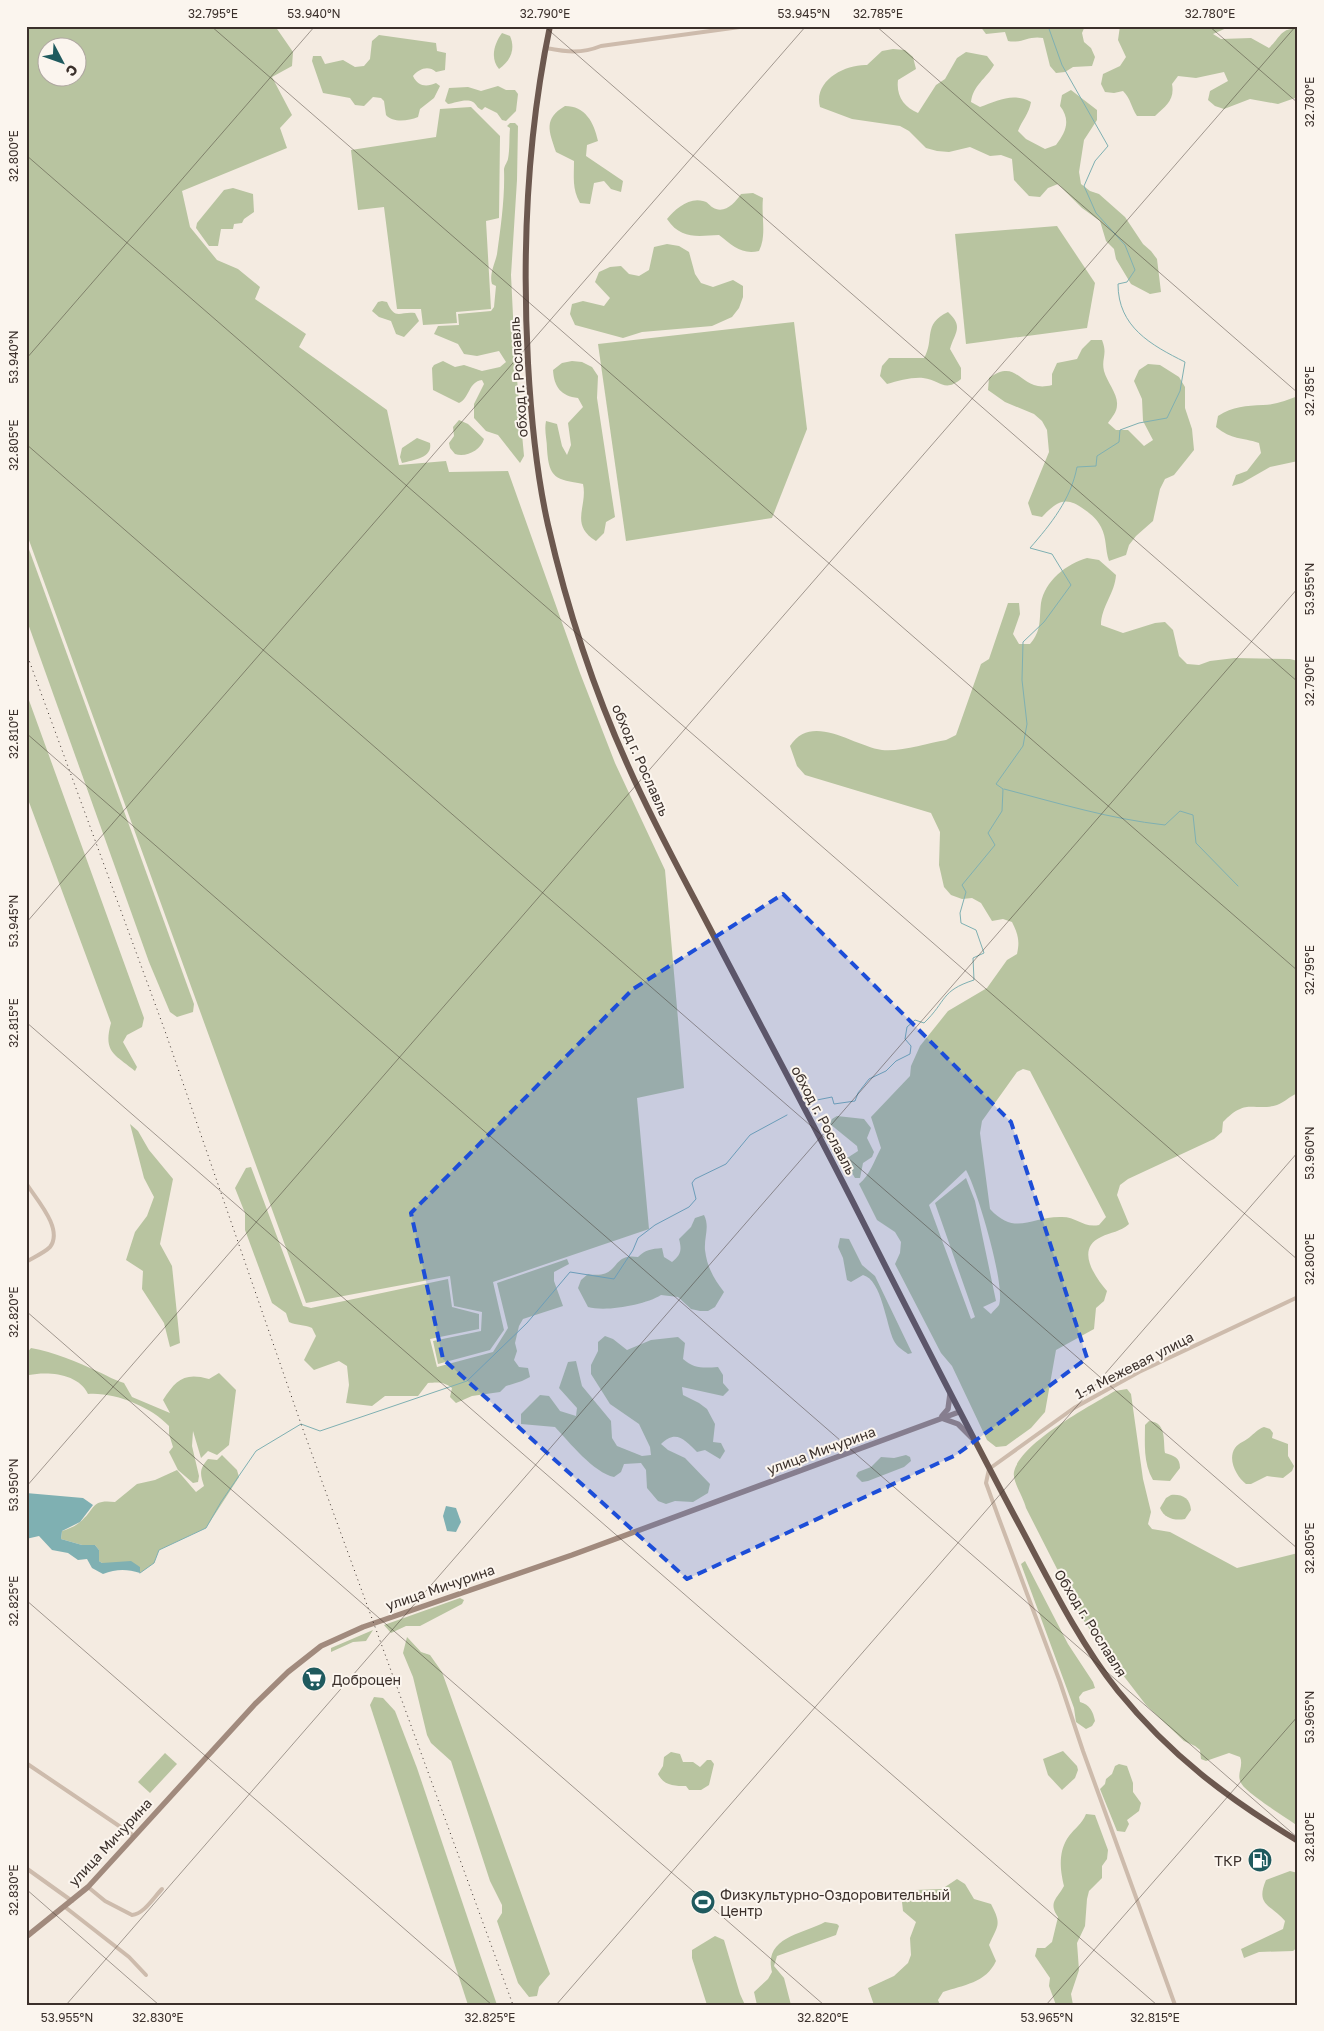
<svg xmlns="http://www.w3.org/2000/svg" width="1324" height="2031" font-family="'Golos Text',sans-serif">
  <rect width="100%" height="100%" fill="#f4ebe1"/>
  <g fill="#b8c4a0" fill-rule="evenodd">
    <path d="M26,26H275L293,52L292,66L272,77L292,115L280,128L287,148L182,191L190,227L217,260L238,269L260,287L255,299L306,334L299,347L387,410L399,465L446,461L449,472L508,471L580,673L615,763L665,870L684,1088L637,1098L649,1229L493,1282L504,1330L490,1350L438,1364L433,1341L481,1331L482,1312L454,1306L450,1276L306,1303L26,532ZM48,48H78V78H48Z"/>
    <path d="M980,26H1085L1082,33L1084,42L1091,48L1095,57L1092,66L1073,67L1065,72L1056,73L1050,66L1043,38C1029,35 1021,44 1008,41L1005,32L986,34Z"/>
    <path d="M1120,26H1231L1213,34L1221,39L1251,38L1269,48C1280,38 1281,27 1298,29V97L1278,104L1250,99L1224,109L1215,106L1208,100L1210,91L1228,81L1224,72L1196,78L1178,76L1172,84C1175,100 1166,106 1155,116H1137C1131,107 1131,99 1123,91L1114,93L1105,92L1101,84L1103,74L1120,66L1126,57L1118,40Z"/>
    <path d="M502,33L510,36C516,50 510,61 499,69C490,58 494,44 502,33Z"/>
    <path d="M379,35L436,43L437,51L446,53L445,70L436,72C428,65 419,69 413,76C418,87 427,87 436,83L440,86L434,98L420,109L418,117C408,121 393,123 386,115L384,101L381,98L373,97L364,106L355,105L350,98L323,93L312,61L313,56H321L325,64L343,60L355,67L364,66L370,59L372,41Z"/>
    <path d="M893,49L905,50L913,57L916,69L898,80C896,96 904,107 918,113L936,85L945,79L957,58L966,52L987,56L994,65C986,79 973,85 971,102L980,107C997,101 1013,92 1031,102C1029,114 1022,120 1018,131L1026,139L1045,149L1056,145C1066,132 1071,120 1060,106L1062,95L1071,90L1097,110V120L1084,140L1079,172L1081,184L1090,191L1099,194L1125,217L1143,244L1151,251L1157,259L1161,292L1150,294L1131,284L1116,259L1114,249L1106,241L1100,221L1082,208L1058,184L1048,188L1040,197L1029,196L1014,180L1012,159L1001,155L990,156L970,147L949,152L937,151L926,148L909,131L900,126L852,119L820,107C813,81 845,64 867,65L882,51Z"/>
    <path d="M498,86L506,90H515L518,94L516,111L506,121L502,120L497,113L485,107L482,110C477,108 477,105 473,102C466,98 455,103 448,104L445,101L449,88L468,87L481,91Z"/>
    <path d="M565,106C585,106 594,122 598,141L587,145L586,156L623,181L621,192L611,189L604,181L594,183L590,204L580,203C572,189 574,177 574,161L556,152C549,131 543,119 565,106Z"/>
    <path d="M471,107L500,136L499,218L486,221L491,309L456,312L457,323L423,325L421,309H397L384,207L358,210L351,150L436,137L440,109Z"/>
    <path d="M510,123H515L518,126L517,180L511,275L515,357L524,456L520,463L498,435L486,431L474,418V404L484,384L482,380C468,382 470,398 459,403L433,390L432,368L434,365L443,361L455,367L464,365L482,371L500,367L506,362L499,351L477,356L464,354L458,344L434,334L438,326L459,325L458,314L491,311L494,307L496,286L492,284C489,274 495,264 497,254C501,226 505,197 504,170C504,166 507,163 508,159C510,149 509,138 510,128L507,126Z"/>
    <path d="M233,188L253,194L254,212L244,219L242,223L234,224L233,229H221L218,246H209L196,228L197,223L224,190Z"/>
    <path d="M753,193L763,198C761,217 767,235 759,251C742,255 733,246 719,235C698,236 681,240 667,219C675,209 689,197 703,201C708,202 709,205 712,207C724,215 735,203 741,194Z"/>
    <path d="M1057,226L1095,283L1087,328L966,344L955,234Z"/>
    <path d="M667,244L679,246L689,252L695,274L701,283L713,287L733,280L743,286V297L739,308L732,317L712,326L642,332L623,338L575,325L570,314L572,304L583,301L604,306L610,298L595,282L599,272L610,267L621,266L629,274L639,276L649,270L654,247Z"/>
    <path d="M382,301L387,302C395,321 400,311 415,313L419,321L404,337L396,334L391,321L379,317L372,311L378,302Z"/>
    <path d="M948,312C964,327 955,332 950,349L961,368V379C944,393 941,380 923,378C912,377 898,381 887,384L880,376L882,366L889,358H924C935,340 922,324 948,312Z"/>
    <path d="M794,322L807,429L772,518L626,541L598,344Z"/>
    <path d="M1091,340H1102C1108,355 1101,358 1104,371C1107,382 1118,394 1117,405C1117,412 1112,417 1108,423L1116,430H1128L1144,446L1153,440L1143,421L1142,399L1134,381L1139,370L1148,364L1160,365L1179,377L1185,387V408L1192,429L1194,450L1174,475L1165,479L1160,489L1153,521L1136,536L1129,545L1126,555L1109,561C1105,550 1107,538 1101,527C1097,519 1092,515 1085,510C1066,495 1057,501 1042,517L1032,515L1028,503L1049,452L1047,430L1042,421L1034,414L1005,402L988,390L989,378C1020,356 1019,394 1052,385V374L1057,363L1077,359L1082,349Z"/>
    <path d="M572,361L582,362L592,367L598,376L597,398L615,517L606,522L604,533L596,541C569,524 588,507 583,484C556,479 549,479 547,449C547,439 544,431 546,421L557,424L562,446L567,455L571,445L568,423L583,407L578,398C561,396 554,387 553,370L562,363Z"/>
    <path d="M1298,396V461L1270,467L1242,483L1232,486L1236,475L1247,471L1261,453L1259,443C1241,437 1232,440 1216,427L1218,416C1233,406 1246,406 1263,405C1275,405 1287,400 1298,396Z"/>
    <path d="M459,420L468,424L484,439C481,450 466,458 455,454L450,448L449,443L454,436L453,427Z"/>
    <path d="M417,438L430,443C433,458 413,460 402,463L400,457L402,448Z"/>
    <path d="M26,541L194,1004L193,1012L177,1017L170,1012L149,962L26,618Z"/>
    <path d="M1087,558L1099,560L1116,575C1115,593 1101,607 1101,625L1123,633L1155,623L1165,622L1173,630L1179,656L1187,664L1199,665L1210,661L1235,658L1290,659L1298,661V1093C1290,1096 1285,1102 1277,1105C1253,1112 1247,1097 1223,1122L1222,1132L1214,1139L1128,1179L1120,1185L1117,1195L1129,1224C1120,1232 1111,1232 1101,1237C1075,1249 1095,1277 1107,1291L1104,1301L1096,1308L1094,1329L1056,1350L1045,1412L1031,1428L1006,1446L996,1447L987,1440L952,1366L941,1353L895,1264L900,1253L901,1242L895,1232L877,1220L859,1184C870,1175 874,1161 881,1148L871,1117L910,1076L911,1066L920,1046L948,1011L987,988L1007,960L1017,954C1020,941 1018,934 1012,922L1003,919L992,921L981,903L972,898L962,899L951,895L944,887L939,865L940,832L931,813L805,775L797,766L790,746C812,712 853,746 882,750C902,752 927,743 946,740L956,735L981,664L989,659L1008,603H1019L1020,614L1013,634L1019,644H1030C1042,630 1039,620 1041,603C1045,581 1066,564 1087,558ZM1023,1069L1030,1071L1106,1217L1099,1225C1083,1228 1077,1217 1062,1217C1031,1216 1016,1237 990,1209L980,1133L982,1121L1017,1072ZM966,1170C977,1189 1006,1286 999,1305C997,1308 993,1311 991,1314L983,1307L996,1301L975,1201L966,1178L935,1203L975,1317L971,1319L929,1205Z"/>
    <path d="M26,692L144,1018L142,1027L127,1035L123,1042L137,1067L135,1071C114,1054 103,1052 111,1023L26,794Z"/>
    <path d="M837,1116L864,1119L871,1128L867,1138L874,1152L872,1157L863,1163L860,1178H855L844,1160L858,1151L857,1146L830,1124L832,1119Z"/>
    <path d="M130,1124L138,1131L149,1150L173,1179L160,1244L172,1266L180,1343L170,1347L164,1323L142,1289L143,1271L126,1260L135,1232L147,1216L154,1197L144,1178Z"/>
    <path d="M251,1167L303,1306L311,1308L448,1279L452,1307L479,1314V1329L430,1339L437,1367L493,1352L508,1328L497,1283L567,1259L569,1264L554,1272V1281L563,1306L523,1319L519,1326L515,1343L517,1351L514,1360L519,1367L528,1368L530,1377L522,1381L506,1386L500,1392L472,1396L456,1403L450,1397L452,1388C444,1382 439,1382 428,1383L418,1396H385L372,1406L346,1403L349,1385L347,1366L339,1361L314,1370L304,1360L316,1336L312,1328C304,1324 297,1326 289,1322L286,1313L272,1303L245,1230V1213L235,1188L246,1168Z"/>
    <path d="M704,1215C710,1227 704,1237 705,1250C707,1267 714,1279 724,1292L715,1307L708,1311H700L691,1309L678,1297L661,1295C645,1305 606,1312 588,1307L578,1288L581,1280L588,1274C621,1280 610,1252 638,1257C645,1250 651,1249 662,1248L664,1257L672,1262C681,1255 682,1250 679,1239L691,1227L695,1218Z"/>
    <path d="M840,1238L849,1239L862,1265L875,1276L912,1353L908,1354C903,1350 897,1347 894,1341C886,1325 882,1280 863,1275L851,1282L847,1280L843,1258L838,1247Z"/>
    <path d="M605,1336L613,1339L627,1350L651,1340L678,1337L685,1343L683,1359C694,1369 704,1368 718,1367L723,1375V1383L729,1390L723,1396L682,1387L683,1395L699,1403L707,1409L715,1424L713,1442L721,1443L725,1451L720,1459L705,1450L697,1452C685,1440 676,1429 661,1444L668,1450L685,1458L710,1484L708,1493L693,1502L675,1501L666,1504L658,1501L647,1488L646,1470L641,1463L624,1464L621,1472L614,1477C594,1473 569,1442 555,1427L521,1424V1414L540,1395L549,1396L560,1411L576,1416L577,1408L559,1388L568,1362L576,1361L582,1386L611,1421L612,1438L617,1446L642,1456L651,1455L650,1447L639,1424L610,1404L591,1374V1365L598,1351V1342Z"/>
    <path d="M31,1348C54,1352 77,1362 99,1372C108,1376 114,1380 124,1383L132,1397L170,1413L163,1400C176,1380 184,1372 209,1379L219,1373L236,1390L229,1445L217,1455L208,1451L201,1458L193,1431L192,1446L199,1476L198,1482L193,1483L178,1470L169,1452L173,1447L169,1434V1426C151,1407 115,1392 88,1394C79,1374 49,1371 29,1375L26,1354Z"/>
    <path d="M1127,1389L1131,1394L1143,1479L1151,1512L1148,1524L1152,1529L1170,1532L1237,1568L1298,1553V1826C1287,1818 1246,1793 1241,1783C1236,1774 1244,1766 1240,1757L1229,1753L1206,1761L1201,1759L1200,1750L1195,1746L1184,1741L1146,1705L1106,1653L1082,1618L1026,1508C1024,1498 1012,1481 1014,1472C1020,1443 1090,1406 1115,1391Z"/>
    <path d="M1149,1421C1167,1422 1163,1441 1165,1453C1174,1456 1180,1457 1180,1468L1170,1481L1153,1480C1143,1463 1145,1443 1145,1425Z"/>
    <path d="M1264,1427L1270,1429L1273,1433L1272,1438L1288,1444V1456L1294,1466L1292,1471L1283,1478L1267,1476L1251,1484H1246C1237,1477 1227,1460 1235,1448C1238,1443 1246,1441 1251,1436C1256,1432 1258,1429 1264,1427Z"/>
    <path d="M222,1455L237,1470L239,1477L206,1528L159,1550L154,1563L140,1573V1567L102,1563L99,1561V1550L95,1545H82L61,1539L62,1531C68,1529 76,1526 80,1522C96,1509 90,1499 115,1502L137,1484L155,1480L177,1470L196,1492L204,1486C200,1474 199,1469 208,1459L217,1460Z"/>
    <path d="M906,1455L910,1457L911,1461L904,1467L868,1481L862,1482L856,1476L858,1472L871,1467L881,1457L894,1458Z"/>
    <path d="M1171,1495C1182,1494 1190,1498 1191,1510L1185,1519C1174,1521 1164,1518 1160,1508L1166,1498Z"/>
    <path d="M1025,1561L1068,1644L1093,1682L1095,1688L1083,1692L1079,1697L1080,1702C1090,1705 1093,1711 1095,1721L1092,1726L1086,1729L1076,1722L1074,1708L1021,1564Z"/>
    <path d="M460,1598L464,1600L462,1604L420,1626H406L391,1633L384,1625Z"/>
    <path d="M373,1630L366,1641L353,1642L331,1652V1648Z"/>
    <path d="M407,1637L421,1652L430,1655L442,1672L550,1974L539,1987L537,1996L529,1997L518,1983L497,1921L502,1913V1905L490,1881L451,1761L431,1743L427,1735L413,1677L403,1653Z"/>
    <path d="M374,1697L383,1698L395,1711L417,1768L497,2005H468L370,1705Z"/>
    <path d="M1063,1751L1077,1766L1078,1770L1075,1778L1062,1790L1048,1775L1043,1759Z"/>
    <path d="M671,1752L680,1754L683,1762H693L700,1767L707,1760H711L714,1764L709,1785L701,1790H689L686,1786C675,1786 664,1786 658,1774L663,1766L664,1757Z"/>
    <path d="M165,1753L177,1764L150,1793L138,1782Z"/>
    <path d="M1119,1764L1127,1766L1133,1783V1792L1141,1803L1139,1811L1127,1820L1129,1824L1125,1832L1117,1831L1100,1789L1105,1784L1106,1779L1112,1774L1115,1766Z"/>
    <path d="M1086,1814L1095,1815L1108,1850L1107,1859L1102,1866V1878L1089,1891L1087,1899L1085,1926L1077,1943L1079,1970L1071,1994L1073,2005H1056L1049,1986L1050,1978L1035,1956L1037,1948H1045L1052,1942L1058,1917C1048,1902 1057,1899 1064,1886C1060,1869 1058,1851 1069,1836C1075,1828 1082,1824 1086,1814Z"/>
    <path d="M1290,1871L1298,1873V1947L1293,1951L1259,1952L1244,1958L1241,1949L1283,1929L1285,1921C1271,1904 1255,1906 1266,1880Z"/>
    <path d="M957,1879L965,1884L974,1899L991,1904C1002,1925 998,1925 989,1945L996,1961C986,1983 963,1985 943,1992L938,2000L940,2005H874L868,1988L894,1976L908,1963L911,1955L910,1938L916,1922L903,1911L902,1902L915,1890L942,1889Z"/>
    <path d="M825,1922L837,1924L839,1926L836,1935L777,1956L774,1966L784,1978L791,2005H757L754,1992L768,1979L772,1972C763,1937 803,1934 825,1922Z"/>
    <path d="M715,1936L724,1940L740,1994L745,2005H707L692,1958V1950Z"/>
  </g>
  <g fill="#7fb0b2">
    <path d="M26,1493L83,1498L93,1505L80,1522L62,1531L61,1539L82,1545H95L99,1550V1561L102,1563L131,1561L140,1567V1573C127,1569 116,1569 103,1574L92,1568L87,1559L78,1560L68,1553L52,1550L39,1536L26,1539Z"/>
    <path d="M446,1506L456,1508L461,1522L456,1532L447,1531L443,1516Z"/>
  </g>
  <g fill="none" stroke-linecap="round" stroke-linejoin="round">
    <g stroke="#7fb0b2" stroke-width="1">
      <path d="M1004,789C1058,803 1110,819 1165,825L1180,811L1193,815L1196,843L1238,886"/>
      <path d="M817,1100L832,1097L834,1104L855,1101L858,1093L869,1079L886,1071L896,1061L910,1054L911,1046L905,1039L907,1027L915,1020L924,1023C947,1001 940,991 974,980L973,958L984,953L976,930L961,923L960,913L966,892L962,885L995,845L988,833L1002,811L1003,789L996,784L1023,746L1027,724L1022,680L1023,642L1044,622L1071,585L1052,554L1030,548C1051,524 1071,499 1077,467L1096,466L1097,456L1119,442L1120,430L1139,423L1167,418L1180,391L1185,362C1151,345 1118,327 1118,284L1127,282L1135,270L1125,245L1096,213L1084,186L1095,161L1108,146L1062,65L1048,26"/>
      <path d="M140,1573L154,1563L159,1550L206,1528L221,1502L256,1451L301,1424L320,1431L467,1381L527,1323L570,1272L614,1279L633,1250L638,1238L655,1225L689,1207L696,1199L692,1183L695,1179L726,1164L750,1135L787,1115"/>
    </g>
    <g stroke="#cdbbac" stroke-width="4">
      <path d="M546,48C567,52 581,54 601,46L747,26"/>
      <path d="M26,1183C36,1199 64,1229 50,1247C44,1253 34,1257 26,1262"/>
      <path d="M26,1763L134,1836"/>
      <path d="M26,1868L72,1901"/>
      <path d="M88,1887L105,1901L132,1915C144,1914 154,1897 162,1889"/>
      <path d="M65,1907L129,1957L146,1975"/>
      <path d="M26,2002L29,2005"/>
      <path d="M1175,2005L1083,1751L1060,1682L998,1516L986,1483L989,1469L1074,1408L1139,1372L1298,1297"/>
    </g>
    <g stroke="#a18a7d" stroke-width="5.5">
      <path d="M942,1416L948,1409L950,1394"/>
      <path d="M944,1419L958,1424L972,1438"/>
      <path d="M26,1937L88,1887L255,1704L288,1672L321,1646L363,1627L572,1555L959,1412"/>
    </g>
    <path stroke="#6c584f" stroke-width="6" d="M550,26C527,136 522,251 528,363C531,417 536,472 548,525C567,608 594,691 629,768C655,827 687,884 717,942C764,1032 813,1123 859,1214C910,1315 961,1415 1014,1515C1046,1574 1076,1638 1118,1691C1171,1756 1227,1798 1298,1841"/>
    <path stroke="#3b302b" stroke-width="1" stroke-dasharray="1 4" stroke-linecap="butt" d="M26,652L165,1031L301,1424L513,2005"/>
  </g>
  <path fill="#1d4ed8" fill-opacity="0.2" stroke="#1d4ed8" stroke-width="4" stroke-dasharray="10 6" stroke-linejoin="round" d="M783,894L1011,1122L1087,1358L956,1455L687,1579L443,1359L411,1213L633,989Z"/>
  <path fill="none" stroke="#3b302b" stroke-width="1" stroke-opacity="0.45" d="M211,26L1298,971M544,26L1298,682M876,26L1298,393M1209,26L1298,103M26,155L1298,1260M26,359L315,26M26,444L1298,1549M26,733L1298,1838M26,923L806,26M26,1022L1157,2005M26,1311L824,2005M26,1487L1296,26M26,1600L492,2005M26,1889L159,2005M66,2005L1298,588M556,2005L1298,1152M1046,2005L1298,1716"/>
  <defs>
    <symbol id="supermarket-disc" viewBox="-11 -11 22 22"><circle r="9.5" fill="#1f5a5e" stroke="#fbf5ee"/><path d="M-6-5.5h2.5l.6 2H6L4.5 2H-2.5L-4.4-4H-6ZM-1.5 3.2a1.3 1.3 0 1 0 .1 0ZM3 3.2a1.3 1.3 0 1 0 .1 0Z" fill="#fff"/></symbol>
    <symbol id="fuel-disc" viewBox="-11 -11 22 22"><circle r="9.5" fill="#1f5a5e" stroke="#fbf5ee"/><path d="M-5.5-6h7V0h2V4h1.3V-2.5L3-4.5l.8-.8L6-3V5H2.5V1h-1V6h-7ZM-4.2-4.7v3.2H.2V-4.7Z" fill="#fff"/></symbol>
    <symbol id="stadium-disc" viewBox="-11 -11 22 22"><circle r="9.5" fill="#1f5a5e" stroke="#fbf5ee"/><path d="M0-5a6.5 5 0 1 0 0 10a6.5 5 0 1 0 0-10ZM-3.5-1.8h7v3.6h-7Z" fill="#fff"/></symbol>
  </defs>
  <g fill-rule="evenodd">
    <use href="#supermarket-disc" x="300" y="1665" width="28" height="28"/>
    <use href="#fuel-disc" x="1246" y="1846" width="28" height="28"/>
    <use href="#stadium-disc" x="689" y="1888" width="28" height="28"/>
  </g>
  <g text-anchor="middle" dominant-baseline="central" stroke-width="4" stroke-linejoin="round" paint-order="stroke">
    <g font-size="14" fill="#3b302b" stroke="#fbf5ee">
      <text transform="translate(518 377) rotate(-94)">обход г. Рославль</text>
      <text transform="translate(641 760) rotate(66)">обход г. Рославль</text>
      <text transform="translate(824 1120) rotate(62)">обход г. Рославль</text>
      <text transform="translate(1134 1365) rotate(-27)">1-я Межевая улица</text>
      <text transform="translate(821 1450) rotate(-20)">улица Мичурина</text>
      <text transform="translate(440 1587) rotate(-19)">улица Мичурина</text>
      <text transform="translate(1091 1623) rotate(58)">Обход г. Рославля</text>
      <text transform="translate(110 1842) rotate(-47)">улица Мичурина</text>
    </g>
    <g font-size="14" fill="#3b302b" stroke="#fbf5ee" text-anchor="start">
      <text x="332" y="1679">Доброцен</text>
      <text x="1242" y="1860" text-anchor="end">ТКР</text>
      <text x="720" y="1894">Физкультурно-Оздоровительный<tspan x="720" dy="16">Центр</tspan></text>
    </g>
  </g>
  <rect width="1324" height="2031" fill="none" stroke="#fbf5ee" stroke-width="55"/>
  <g transform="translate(62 62) rotate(131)"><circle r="24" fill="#fbf5ee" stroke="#aea6a0"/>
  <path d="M0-4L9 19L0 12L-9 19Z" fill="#1f5a5e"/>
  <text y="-8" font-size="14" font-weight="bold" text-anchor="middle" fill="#3b302b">С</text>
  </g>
  <rect x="28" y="28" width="1268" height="1976" fill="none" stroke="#3b302b" stroke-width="2"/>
  <g font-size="12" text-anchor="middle" fill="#3b302b">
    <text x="213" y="18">32.795°E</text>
    <text x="314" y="18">53.940°N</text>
    <text x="545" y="18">32.790°E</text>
    <text x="804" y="18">53.945°N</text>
    <text x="878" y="18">32.785°E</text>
    <text x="1210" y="18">32.780°E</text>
    <text transform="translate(1310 102) rotate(-90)" y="4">32.780°E</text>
    <text transform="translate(14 156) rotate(-90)" y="4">32.800°E</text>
    <text transform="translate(14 357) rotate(-90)" y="4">53.940°N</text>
    <text transform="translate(1310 391) rotate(-90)" y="4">32.785°E</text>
    <text transform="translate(14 445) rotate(-90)" y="4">32.805°E</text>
    <text transform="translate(1310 589) rotate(-90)" y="4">53.955°N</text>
    <text transform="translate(1310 681) rotate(-90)" y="4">32.790°E</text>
    <text transform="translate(14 734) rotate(-90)" y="4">32.810°E</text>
    <text transform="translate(14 921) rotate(-90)" y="4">53.945°N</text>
    <text transform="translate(1310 970) rotate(-90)" y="4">32.795°E</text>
    <text transform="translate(14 1023) rotate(-90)" y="4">32.815°E</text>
    <text transform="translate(1310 1153) rotate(-90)" y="4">53.960°N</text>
    <text transform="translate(1310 1259) rotate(-90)" y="4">32.800°E</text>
    <text transform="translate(14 1312) rotate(-90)" y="4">32.820°E</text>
    <text transform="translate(14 1485) rotate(-90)" y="4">53.950°N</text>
    <text transform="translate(1310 1548) rotate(-90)" y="4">32.805°E</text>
    <text transform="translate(14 1601) rotate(-90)" y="4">32.825°E</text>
    <text transform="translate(1310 1717) rotate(-90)" y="4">53.965°N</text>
    <text transform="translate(1310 1837) rotate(-90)" y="4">32.810°E</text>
    <text transform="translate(14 1890) rotate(-90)" y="4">32.830°E</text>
    <text x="67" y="2022">53.955°N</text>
    <text x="158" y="2022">32.830°E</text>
    <text x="490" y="2022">32.825°E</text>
    <text x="823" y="2022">32.820°E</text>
    <text x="1047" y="2022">53.965°N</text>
    <text x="1155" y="2022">32.815°E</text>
  </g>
</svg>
